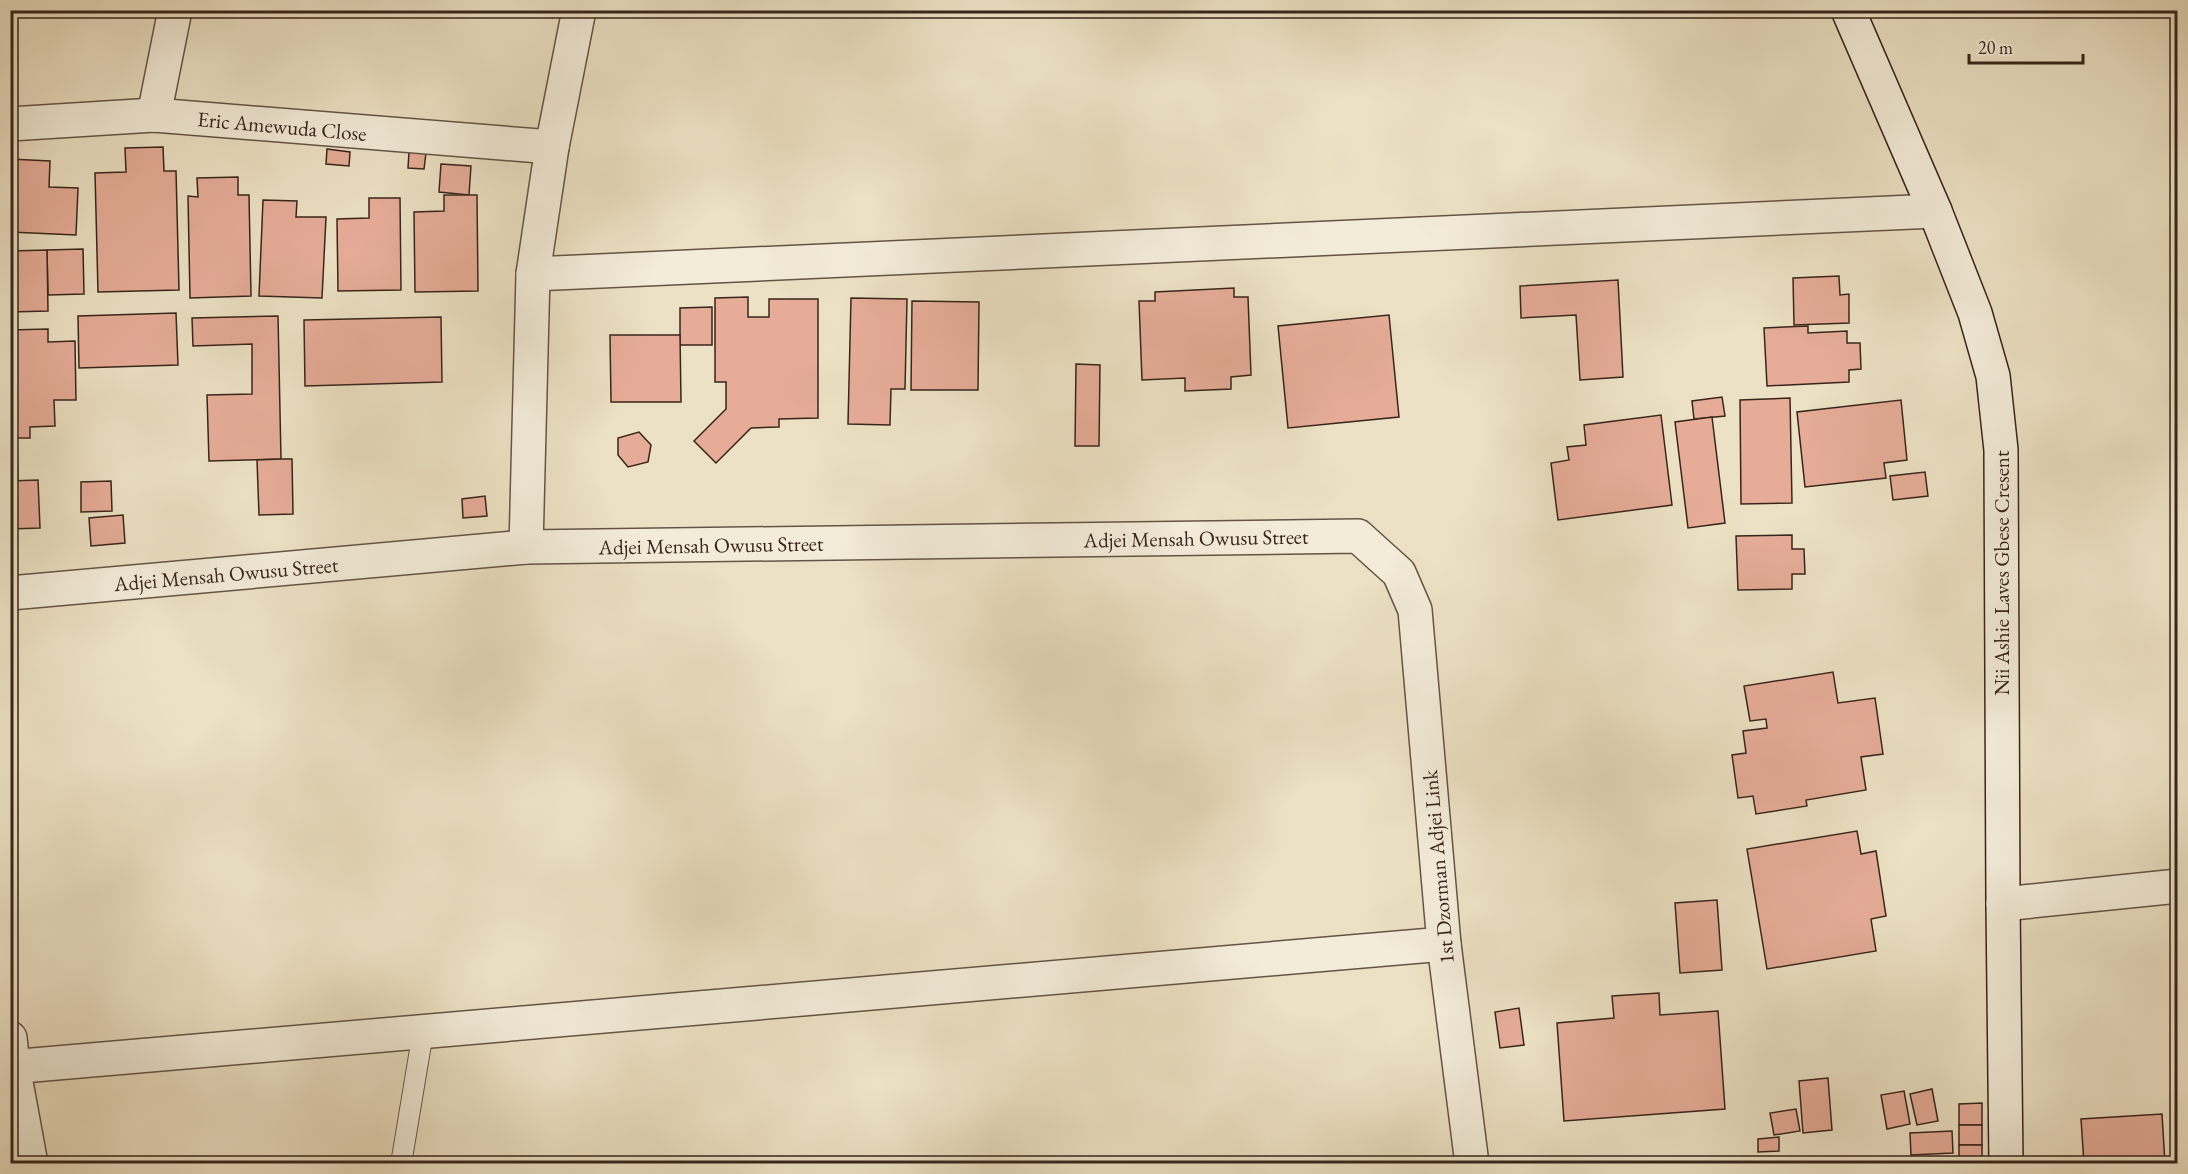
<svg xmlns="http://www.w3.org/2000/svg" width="2188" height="1174" font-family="'EB Garamond',serif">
  <rect width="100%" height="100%" fill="#ece1c4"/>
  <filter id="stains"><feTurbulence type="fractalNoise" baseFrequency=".00333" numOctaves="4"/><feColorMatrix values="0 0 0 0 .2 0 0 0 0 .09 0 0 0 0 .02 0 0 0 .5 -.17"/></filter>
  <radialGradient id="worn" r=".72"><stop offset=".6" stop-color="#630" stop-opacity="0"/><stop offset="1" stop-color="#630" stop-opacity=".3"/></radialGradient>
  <g fill="#e6ac98" stroke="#38251c" stroke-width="1.5">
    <path d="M163,147L164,171H176L179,290L98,292L95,173L126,172L125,148Z"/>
    <path d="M327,149L350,152L349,166L326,164Z"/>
    <path d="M409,152L426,153L424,169L408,168Z"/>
    <path d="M10,159L50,161L49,187L78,188L76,235L10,232Z"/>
    <path d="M441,164L471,166L469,195L439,192Z"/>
    <path d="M238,177V195H249L251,296L190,298L188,196L198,197L197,178Z"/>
    <path d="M444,195H477L478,291L415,292L414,212L444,211Z"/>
    <path d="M369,198H400L401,290L338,291L337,219L369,218Z"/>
    <path d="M263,200L297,201L296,217H326L322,298L259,296Z"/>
    <path d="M83,249L84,294L48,295L47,250Z"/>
    <path d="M47,250L48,311L10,312V251Z"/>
    <path d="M1839,276L1840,295L1849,294V323L1794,325L1793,278Z"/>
    <path d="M1618,280L1623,377L1580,380L1576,315L1521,318L1520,286Z"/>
    <path d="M1234,288V297H1248L1251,375L1231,377V389L1185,391V378L1142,380L1139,301H1155V292Z"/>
    <path d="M748,297V317H769V299H818V418L779,419V427L751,428L716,463L694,441L726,409V382H715V298Z"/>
    <path d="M851,298L907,299L905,389H891L890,425L848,424Z"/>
    <path d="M912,301L979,302L978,390H911Z"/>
    <path d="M712,307V345H680V308Z"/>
    <path d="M176,313L178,365L79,368L78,316Z"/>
    <path d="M1389,315L1399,417L1288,428L1278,326Z"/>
    <path d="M278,316L281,459L209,461L207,395L252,394V344L193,346L192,318Z"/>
    <path d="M441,317L442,382L305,386L304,320Z"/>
    <path d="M1808,326V333L1847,331V343H1860L1861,369L1849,370V382L1767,386L1764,328Z"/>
    <path d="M48,329V342L75,341L76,400H54L55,426L30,427V438H17L18,481H10V330Z"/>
    <path d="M610,335H680L681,402H611Z"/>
    <path d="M1076,364L1100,365L1099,446H1075Z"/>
    <path d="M1722,397L1725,416L1694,419L1692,401Z"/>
    <path d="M1790,398L1792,503L1741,504L1740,400Z"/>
    <path d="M1901,400L1907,460L1884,463L1886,478L1805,487L1797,412Z"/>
    <path d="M1661,415L1672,505L1558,520L1551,463L1569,460L1567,447L1586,445L1584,425Z"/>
    <path d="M1712,417L1725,523L1688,528L1675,422Z"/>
    <path d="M639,432L651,445L648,462L628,467L618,455V438Z"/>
    <path d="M281,459H292L293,514L259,515L257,460Z"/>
    <path d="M1925,472L1928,496L1893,500L1890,476Z"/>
    <path d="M38,480L40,528L10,529V481Z"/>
    <path d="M111,481L112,511L81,512V482Z"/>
    <path d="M485,496L487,516L463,518L462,499Z"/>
    <path d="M123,515L125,543L91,546L89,518Z"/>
    <path d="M1792,535V549H1804L1805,574H1792V589L1738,590L1736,536Z"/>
    <path d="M1833,672L1838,703L1875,698L1883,754L1861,757L1866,790L1806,800L1807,806L1756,814L1753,796L1738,798L1732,755L1746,753L1743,731L1767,728L1766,719L1750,721L1744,686Z"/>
    <path d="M1857,831L1861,854L1876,851L1886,916L1871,919L1876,951L1767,969L1747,849Z"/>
    <path d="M1717,900L1722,970L1680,973L1675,903Z"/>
    <path d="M1659,993L1660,1015L1718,1011L1725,1109L1564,1121L1557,1023L1614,1018L1612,996Z"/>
    <path d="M1519,1008L1524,1045L1500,1048L1495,1012Z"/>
    <path d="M1828,1078L1832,1130L1803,1133L1799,1081Z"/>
    <path d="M1932,1089L1938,1121L1917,1125L1910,1094Z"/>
    <path d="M1904,1091L1910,1124L1887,1129L1881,1095Z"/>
    <path d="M1982,1103V1125H1959V1104Z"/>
    <path d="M1796,1109L1800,1131L1774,1135L1770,1113Z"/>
    <path d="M2162,1114L2165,1164H2084L2081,1119Z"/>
    <rect x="1959" y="1125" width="23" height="20"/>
    <path d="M1952,1131L1953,1153L1911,1155L1910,1133Z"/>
    <path d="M1779,1137V1151L1758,1152V1139Z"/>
    <rect x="1959" y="1145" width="23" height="19"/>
  </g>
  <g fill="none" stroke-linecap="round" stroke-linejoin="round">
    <defs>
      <path id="lane" d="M401,1164L423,1032"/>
      <g id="street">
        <path d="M154,115L175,10"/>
        <path d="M10,124L154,115L552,147"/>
        <path d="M533,274L1935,211"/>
        <path d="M526,547L533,274L552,147L579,10"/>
        <path d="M10,593L526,547L1358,536L1399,573L1415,610L1444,944L1472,1164"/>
        <path d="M2003,904L2178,886"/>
        <path d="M10,1038L13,1066L31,1164"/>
        <path d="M10,1067L1444,944"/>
      </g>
      <path id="secondary" d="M1848,10L1935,211L1975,313L1993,376L2001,450L2003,904L2006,1164"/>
    </defs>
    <use href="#lane" stroke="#655446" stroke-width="22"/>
    <use href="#street" stroke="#655446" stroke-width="36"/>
    <use href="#secondary" stroke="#38251c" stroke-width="36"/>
    <use href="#lane" stroke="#f3ecd9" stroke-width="20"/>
    <use href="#street" stroke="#f3ecd9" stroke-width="33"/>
    <use href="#secondary" stroke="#f3ecd9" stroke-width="33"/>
  </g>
  <g text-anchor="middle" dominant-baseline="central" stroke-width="4.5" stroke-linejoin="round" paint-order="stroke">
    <g font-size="21" fill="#38251c" stroke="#f3ecd9">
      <text transform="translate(282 126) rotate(5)">Eric Amewuda Close</text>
      <text transform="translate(1196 538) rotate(-1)">Adjei Mensah Owusu Street</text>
      <text transform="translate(711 545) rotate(-1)">Adjei Mensah Owusu Street</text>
      <text transform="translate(2001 573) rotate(-90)">Nii Ashie Laves Gbese Cresent</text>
      <text transform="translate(226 574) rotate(-5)">Adjei Mensah Owusu Street</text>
      <text transform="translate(1438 867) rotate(-95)">1st Dzorman Adjei Link</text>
    </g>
  </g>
  <rect width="2188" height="1174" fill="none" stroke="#ece1c4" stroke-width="36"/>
  <rect x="12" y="12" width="2164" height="1150" fill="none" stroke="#38251c" stroke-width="3"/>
  <rect x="18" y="18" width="2152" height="1138" fill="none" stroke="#38251c" stroke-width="1.5"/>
  <path d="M1969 54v9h114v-9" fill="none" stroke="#38251c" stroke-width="3"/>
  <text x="1978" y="54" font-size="18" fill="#38251c" stroke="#f3ecd9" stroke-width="4.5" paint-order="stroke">20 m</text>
  <rect width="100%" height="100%" filter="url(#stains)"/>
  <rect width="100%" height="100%" fill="url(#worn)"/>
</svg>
